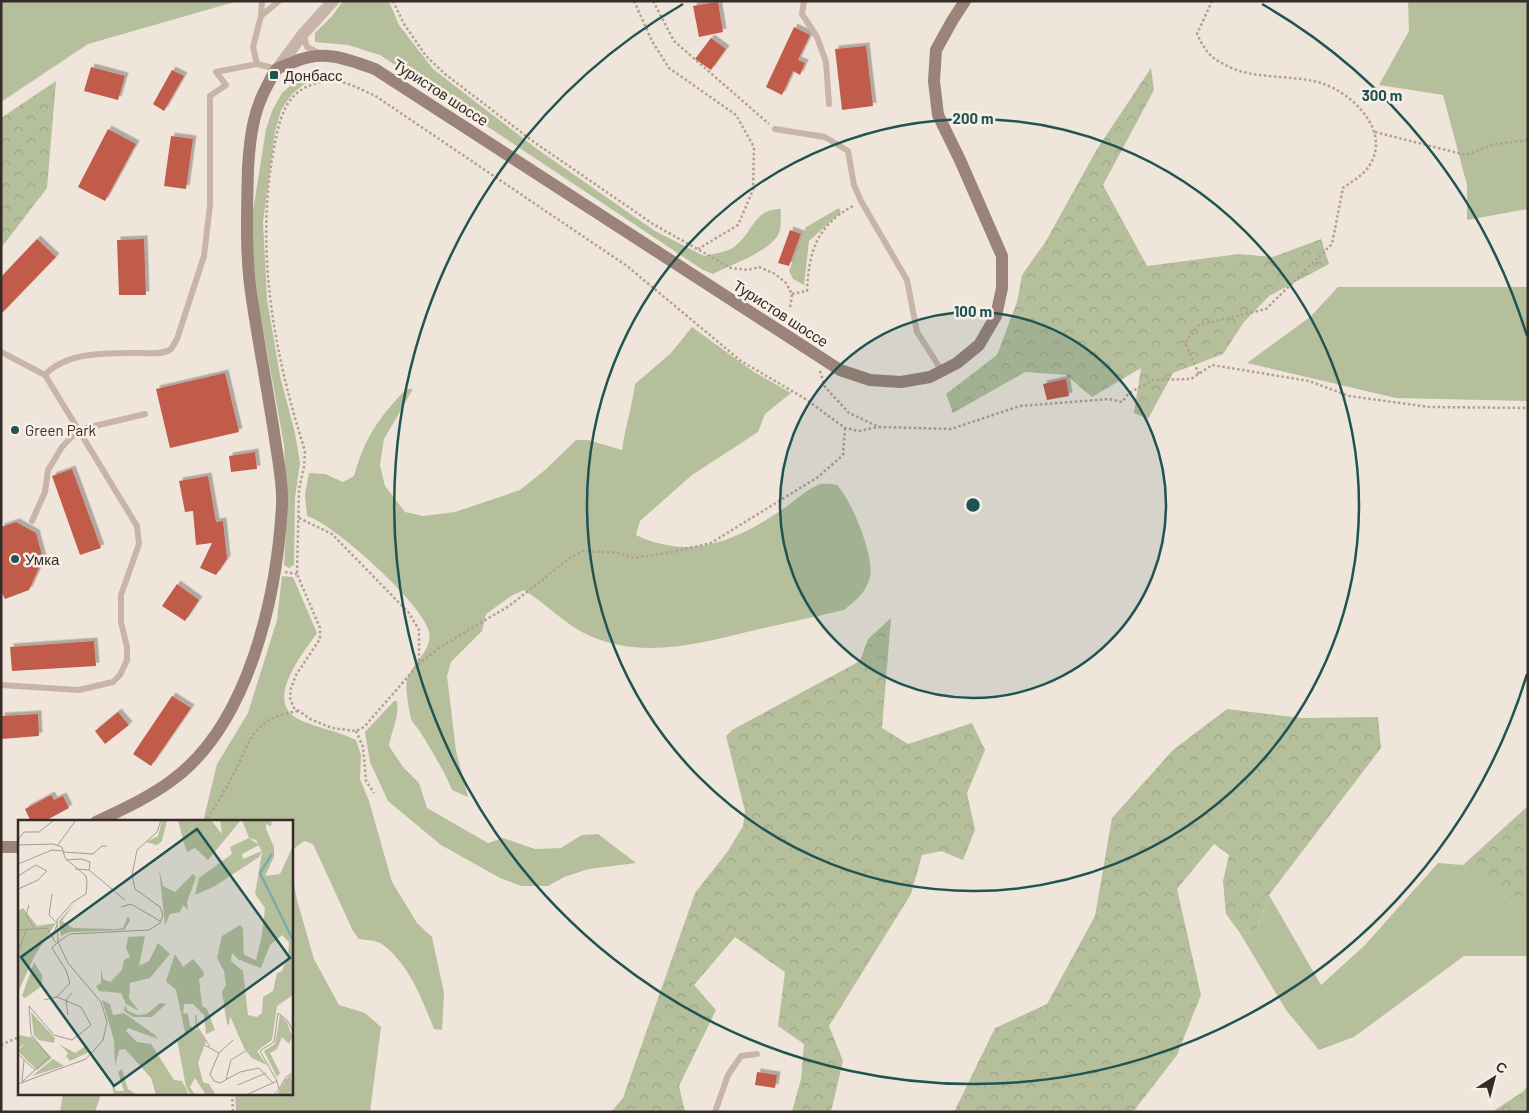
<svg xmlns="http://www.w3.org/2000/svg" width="1529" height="1113" font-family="Barlow,sans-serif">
  <defs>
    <pattern id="forest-crowns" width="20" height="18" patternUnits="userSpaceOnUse" patternTransform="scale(1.25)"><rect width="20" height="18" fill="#b6bf9c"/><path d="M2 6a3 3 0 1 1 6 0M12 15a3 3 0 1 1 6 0" fill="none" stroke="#9da486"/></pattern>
    <filter id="shadow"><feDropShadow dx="3.5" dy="-3.5" stdDeviation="0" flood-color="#0004"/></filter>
  </defs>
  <rect width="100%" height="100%" fill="#f0e5db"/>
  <g fill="#b6bf9c">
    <path d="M1,1H238L88,44L1,102Z"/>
    <path d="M343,1H389L399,25L433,69L537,149L655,231L704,256C713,254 727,252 734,247C754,232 753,209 781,209C780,216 782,227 779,233C770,252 732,264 713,274L703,270L380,55L348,45L315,42V33L332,16Z"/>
    <path d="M1408,1H1528V209L1467,220V185L1443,95L1379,85L1409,31Z"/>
    <path d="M300,77L318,79L303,85L292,94L281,110L275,132L263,222L267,299L280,376L295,433L300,463L295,498L294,565L289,568L284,565L287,511L284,445L259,307L253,259L251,224L266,129L272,111L282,93Z"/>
    <path d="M839,208L841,212L809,241L804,285L793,279L789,271L806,227Z"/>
    <path d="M1338,287H1528V401L1396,398L1247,363L1310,317Z"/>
    <path d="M692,327L754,372L791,393L765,414L758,432L692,475L640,521L636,535C691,561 736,541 783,509C794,501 806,490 818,485C823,483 831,484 837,485C851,499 875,557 870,577C866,593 856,600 844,610C813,617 782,624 751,631C698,644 643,659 590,636C565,625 547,604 524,590L511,596L486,614L482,631L451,662L447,676L456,751L468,797L452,790C444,770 432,752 421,733C419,729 414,725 412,721C409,714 405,686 407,680C411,664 433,650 429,632C424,605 334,524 307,516L305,494L309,473L325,474L343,482L354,476C365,437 378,419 406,389H413L384,439L380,465L385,486L405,512L423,516L455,512L520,490L545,470L576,440H588L622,450C625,427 632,407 635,384L671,353Z"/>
    <path d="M282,576L293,577L317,633C304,652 263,701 298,719C316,728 338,731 356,740L361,755L360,779L369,801L392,882L417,923L432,937L444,993L442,1030L434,1029C422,999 409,964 382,944C376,940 366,940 359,939L353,931L313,844L304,841L291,851V822H203L217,764L248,713L277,620Z"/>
    <path d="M394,701H397C400,715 391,732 389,746L403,767L419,783L427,808L488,843L503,838L535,849L561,848L582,835L598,834L636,863L589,869L564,877L548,886H521L500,878L441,845L388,801L370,762L365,732Z"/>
    <path d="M1438,863L1463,865L1528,915V956H1464L1354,1037L1319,1050L1286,1010L1240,933L1256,932L1269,895L1321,985L1365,945Z"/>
    <path d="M291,869L297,900L314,959L339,1005L365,1013L381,1027L370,1112H236L235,1094H291Z"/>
    <path d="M63,1094H101L95,1112H60Z"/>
  </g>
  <g fill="url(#forest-crowns)">
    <path d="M1151,68L1154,90L1103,185L1147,266L1239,254L1273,257L1321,239L1329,264L1269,296L1244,322L1223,354L1173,373L1148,419L1134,413L1141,368L1092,397L1066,375L1025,372L953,413L946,394L997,355L1017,302L1022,275L1046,241L1097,149Z"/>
    <path d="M56,81L47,188L1,248V118Z"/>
    <path d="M891,618L882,728L908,744L972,723L985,750L967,793L975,830L963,860L941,851L922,855L911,894L829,1026L843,1061L831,1112H792L801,1079L804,1044L778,1026L785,972L735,937L694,985L716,1010L679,1086L685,1112H611L623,1098L695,893L728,851L743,826L745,811L726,736L732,730L860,661L868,639Z"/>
    <path d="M1227,709L1302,718L1378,717L1381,748L1269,895L1256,932L1240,933L1226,914L1223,881L1229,855L1214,844L1177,889L1201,995L1177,1055L1133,1112H954L995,1028L1047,1004L1095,916L1112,818L1173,750Z"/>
    <path d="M1528,806V915L1463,865Z"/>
    <path d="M1528,1086V1112H1492L1521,1093Z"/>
  </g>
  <g fill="#c05c4a" filter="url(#shadow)">
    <path d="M718,2L723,32L699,37L693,6Z"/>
    <path d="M794,27L810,35L798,60L805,63L800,75L793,71L782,95L766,87Z"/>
    <path d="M711,38L726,49L711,70L695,59Z"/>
    <path d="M866,46L873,106L842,110L835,49Z"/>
    <path d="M91,67L125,76L118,100L84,91Z"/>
    <path d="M172,70L184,76L164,111L153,104Z"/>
    <path d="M108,129L136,144L105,201L78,187Z"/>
    <path d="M171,136L193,139L186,189L164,186Z"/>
    <path d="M790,230L801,234L789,266L778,263Z"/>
    <path d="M37,239L56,257L1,314V277Z"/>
    <path d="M144,239L146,295H119L117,240Z"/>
    <path d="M225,373L239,432L170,448L156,389Z"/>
    <path d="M1066,379L1069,396L1047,400L1043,384Z"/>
    <path d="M255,452L257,469L231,472L229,456Z"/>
    <path d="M72,469L101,548L80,555L52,476Z"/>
    <path d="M208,476L216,522L223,521L227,559L216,575L200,568L212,543L196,545L193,511L185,512L179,481Z"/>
    <path d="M16,522L36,533L43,559L29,590L5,599L1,591V527Z"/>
    <path d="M177,584L199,600L185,621L162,606Z"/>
    <path d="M94,641L96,666L12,671L10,647Z"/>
    <path d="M172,696L191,708L151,766L133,754Z"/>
    <path d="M118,712L129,725L105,744L95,731Z"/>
    <path d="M38,714L39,736L1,739V716Z"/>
    <path d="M51,795L54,800L63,796L69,808L43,822H31L25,809Z"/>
    <path d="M757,1072L777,1075L775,1088L755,1085Z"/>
  </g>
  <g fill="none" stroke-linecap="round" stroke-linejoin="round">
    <g stroke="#b49e92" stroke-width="2.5" stroke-dasharray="2.5 2.5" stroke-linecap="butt">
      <path d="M393,1L404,24L426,56L445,74L534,142L653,224L731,268L748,270L759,267L775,274L786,283L792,294L790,308"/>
      <path d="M634,1L652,41L669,68L736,115L754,147L753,190L738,225L698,249"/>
      <path d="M653,1L674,41L769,124"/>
      <path d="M1375,132L1466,155L1495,144L1528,140"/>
      <path d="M792,294L807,291C809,252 816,226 853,206"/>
      <path d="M820,371L825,387L849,413L879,427L951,429L1020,406L1109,399L1122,402L1129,393L1153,380L1191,379L1212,365L1309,381L1349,396L1429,407L1528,408"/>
      <path d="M1199,374L1185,343L1199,325L1266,309L1332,244L1343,188C1351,182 1364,175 1369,166C1392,132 1353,93 1321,83C1295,75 1258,79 1234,69C1212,59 1207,55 1197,34L1212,1"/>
      <path d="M845,428L843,455L818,477L711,543L668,553L634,558L619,553L583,551L571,557L509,606L440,647L419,664L364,727L356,731L332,728L310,719L299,711L294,708L290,698L291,688L296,675L320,639V628L297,574L299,489L304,467L305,451C275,357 256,257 272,159C279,122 282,86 328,81C343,79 361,90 374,95L627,266L741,361L804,398L845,428L859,431L879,427"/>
      <path d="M299,518L332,534L409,613L419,630V664"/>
      <path d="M285,572L297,574"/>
      <path d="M356,731L363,747L366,781L374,793"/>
      <path d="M204,822C215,807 225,791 233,775C251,740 253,717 299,711"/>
      <path d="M1,1045L19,1037"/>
      <path d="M232,1094L233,1112"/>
    </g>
    <g stroke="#c8b4a8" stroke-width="6">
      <path d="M804,1L802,14L817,37L826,62L829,104"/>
      <path d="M261,16L262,1"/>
      <path d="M303,34L307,47L319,53"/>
      <path d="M257,64L253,47L261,16L279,1"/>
      <path d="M775,129L825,137L848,151L854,185L861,201L907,280L917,332L942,371"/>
      <path d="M1,352L45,375L137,526L139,544L121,595V622L127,647V660L120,675L113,682L79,690L1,685"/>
      <path d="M45,375C67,351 110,353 141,353C150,353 163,355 171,349C173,347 175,342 177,339L204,256L210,205V96L226,85L216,72L257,64L277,69"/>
      <path d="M32,521L45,492L48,470L62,447L78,430L145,414"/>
      <path d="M715,1112L728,1075L741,1056L757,1054"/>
    </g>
    <path stroke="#c8b4a8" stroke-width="12" d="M277,69L303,34L333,1"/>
    <g stroke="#9b8379" stroke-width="12">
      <path d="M96,822C121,810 148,798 171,781C249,725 277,596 282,505C283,483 278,460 275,439C268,392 259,346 252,299C245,256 247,211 248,167C250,137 253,112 267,86C270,81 273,73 277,69C281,66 289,64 294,62C323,49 347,59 375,69L840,370L870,380L901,382L930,377L957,363L979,345L996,316L1002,288V256L960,160L938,115L934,81L936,50L952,21L965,1"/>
      <path d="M1,847H19"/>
    </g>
  </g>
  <circle cx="973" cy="505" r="193" fill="#1f5453" fill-opacity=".12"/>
  <g fill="none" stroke="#1f5453" stroke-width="2.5">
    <circle cx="973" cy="505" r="193"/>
    <circle cx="973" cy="505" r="386"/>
    <path d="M1527 674A579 579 0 1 1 683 4M1262 4A579 579 0 0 1 1527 336"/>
  </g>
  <g fill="#1f5453" stroke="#f8efe7" stroke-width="2">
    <rect x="269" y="70" width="10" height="10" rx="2.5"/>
    <circle cx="15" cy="430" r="5"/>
    <circle cx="15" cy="559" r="5"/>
  </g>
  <g text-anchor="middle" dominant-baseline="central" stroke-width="5" stroke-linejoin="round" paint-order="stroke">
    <g font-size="15" fill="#352b28" stroke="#f8efe7" text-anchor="start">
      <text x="284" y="75">Донбасс</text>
      <text x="25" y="430">Green Park</text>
      <text x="25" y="559">Умка</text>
    </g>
    <g font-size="15" fill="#352b28" stroke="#f8efe7">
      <text transform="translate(441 92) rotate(33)">Туристов шоссе</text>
      <text transform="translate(781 313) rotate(33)">Туристов шоссе</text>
    </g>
  </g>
  <g transform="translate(18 820)">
    <rect width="275" height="275" fill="#f0e5db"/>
    <path d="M184,0H193L204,14L202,0H223L190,40L177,28L169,32L165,20L177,3ZM231,18L241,25L224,34L225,39L244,31L241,37L197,66L177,75L181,58L214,34L212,27ZM57,83L44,101L55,108L98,109L105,108L110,96L112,101L106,110L51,112L43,116L41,101ZM5,88L19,106L38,103L17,135L0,172V91ZM244,115H264L252,125L243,148L224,141V134L238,140ZM127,116L121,146L131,141L140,123L152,134L132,158L112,163L111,178L121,191L108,184L103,173L81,171L78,166L83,163V148L85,159L92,162L104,150L106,140L112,137L108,128L110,117ZM84,180L92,184L95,195L106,193L137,215L140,219L110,208L108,211L119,222L133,224L156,260L164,261L171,275H138L133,258L107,229L101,230L97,246L96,220ZM142,183L148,184L134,197H115L106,191L107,185L110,191L120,195L129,194ZM13,192L37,218L36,223L21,220L16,215ZM13,216L34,238L19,250L0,231ZM104,249L110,269L119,275H96L93,261L98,271H106L100,252ZM273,255L275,275H259L267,260Z" fill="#b6bf9c"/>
    <path d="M144,0H149L144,21L139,25L128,22L140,16ZM160,0H184L177,3L165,20ZM224,0H254L253,6L248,4V9L256,27V37L247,56L262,54L275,26V175L259,186L254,220L239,231L249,245L234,238L227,230L212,196L211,205L209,204L204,172L208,165L206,151L199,138L204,116L222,105L225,108L226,140H221L214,133L213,141L225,151L230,195L239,197L244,193L245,177L255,171L259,153L264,151L270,136L271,122L264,115H244L247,88L237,74L244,32L238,20L231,18ZM141,49L145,66L157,72L175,54L178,57L169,82L170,90L165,85L162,92L152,94L147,105ZM157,134L165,147L175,139L185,151L186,156L181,159L184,186L189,189L197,210L188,214L186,195L175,184H166L165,193L170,194L172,206L180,210L188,221L180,243L185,262L191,264L198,275H188L177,258L172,267L177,275H173L168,267L159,219L165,217L167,212L158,170L148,161ZM16,142L24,155V166L7,178L4,176ZM262,195L269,202L274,217L271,224L264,217L259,229L252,233L262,253L259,257L246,231L257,224ZM0,215L11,217L25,235L11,225L8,228L5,224L0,229ZM41,224L57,233L68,226L71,232L52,241L48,236L50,233ZM35,239L46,246L14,256Z" fill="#b6bf9c"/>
    <path fill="none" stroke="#7cacaa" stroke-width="2.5" d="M254,34L242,53L275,120"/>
    <path fill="none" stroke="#a59b93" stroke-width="1" d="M0,20L6,12H21L36,0M0,25L35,24L44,27L47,38L68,56L69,62L68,74L55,82L39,100L40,122L34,128L48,150L52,163L39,177M40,25L58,0M46,32L75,34L84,26H89M48,40L64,39L72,42L71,50M0,44L34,30L45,31M57,49L71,50L107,80M0,56L18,45L29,51L20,60L0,69M34,74L31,95L39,103M11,85L8,95L17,109L29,108L34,117M103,87L113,84L142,101M0,110L16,109M38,123L34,117L39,105M0,132L9,109M50,195L48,180L54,173M178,195V205L192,227M186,225L201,233L192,254L196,261L202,263L222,252L241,248L255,263M201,233L215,220M0,234L17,250M208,259L213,240L227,231M4,261L6,240M4,262L31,237L13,214L11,186L36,215L54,220L73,205L63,187L39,177L26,180M0,264L68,239L85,220L89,202L83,182L50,143L40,122L52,114L131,110L142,103L145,95L142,87L117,69L114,55L119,30L139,12L143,0M220,265L248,253M261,269L268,257L275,253M228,275L259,261M256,275L261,269L259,261L242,231L256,222L260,193L269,200L275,211"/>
    <path fill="#1f5453" fill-opacity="0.15" stroke="#1f5453" stroke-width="2.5" d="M179,9L272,138L96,266L3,137Z"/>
    <rect width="275" height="275" fill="none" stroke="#352b28" stroke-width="2.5"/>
  </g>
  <circle cx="973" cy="505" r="8" fill="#1f5453" stroke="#f8efe7" stroke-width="2.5"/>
  <g font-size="15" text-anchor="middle" font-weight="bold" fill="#1f5453" stroke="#f8efe7" stroke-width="5" stroke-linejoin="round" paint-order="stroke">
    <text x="1382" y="101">300 m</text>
    <text x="973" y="124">200 m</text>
    <text x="973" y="317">100 m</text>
  </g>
  <rect width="1529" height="1113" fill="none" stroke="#352b28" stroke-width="5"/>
  <g transform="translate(1494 1078) rotate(36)" stroke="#f8efe7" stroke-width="4" paint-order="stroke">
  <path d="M0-4L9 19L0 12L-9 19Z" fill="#352b28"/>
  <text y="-8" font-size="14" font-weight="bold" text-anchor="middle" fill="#352b28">С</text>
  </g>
</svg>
